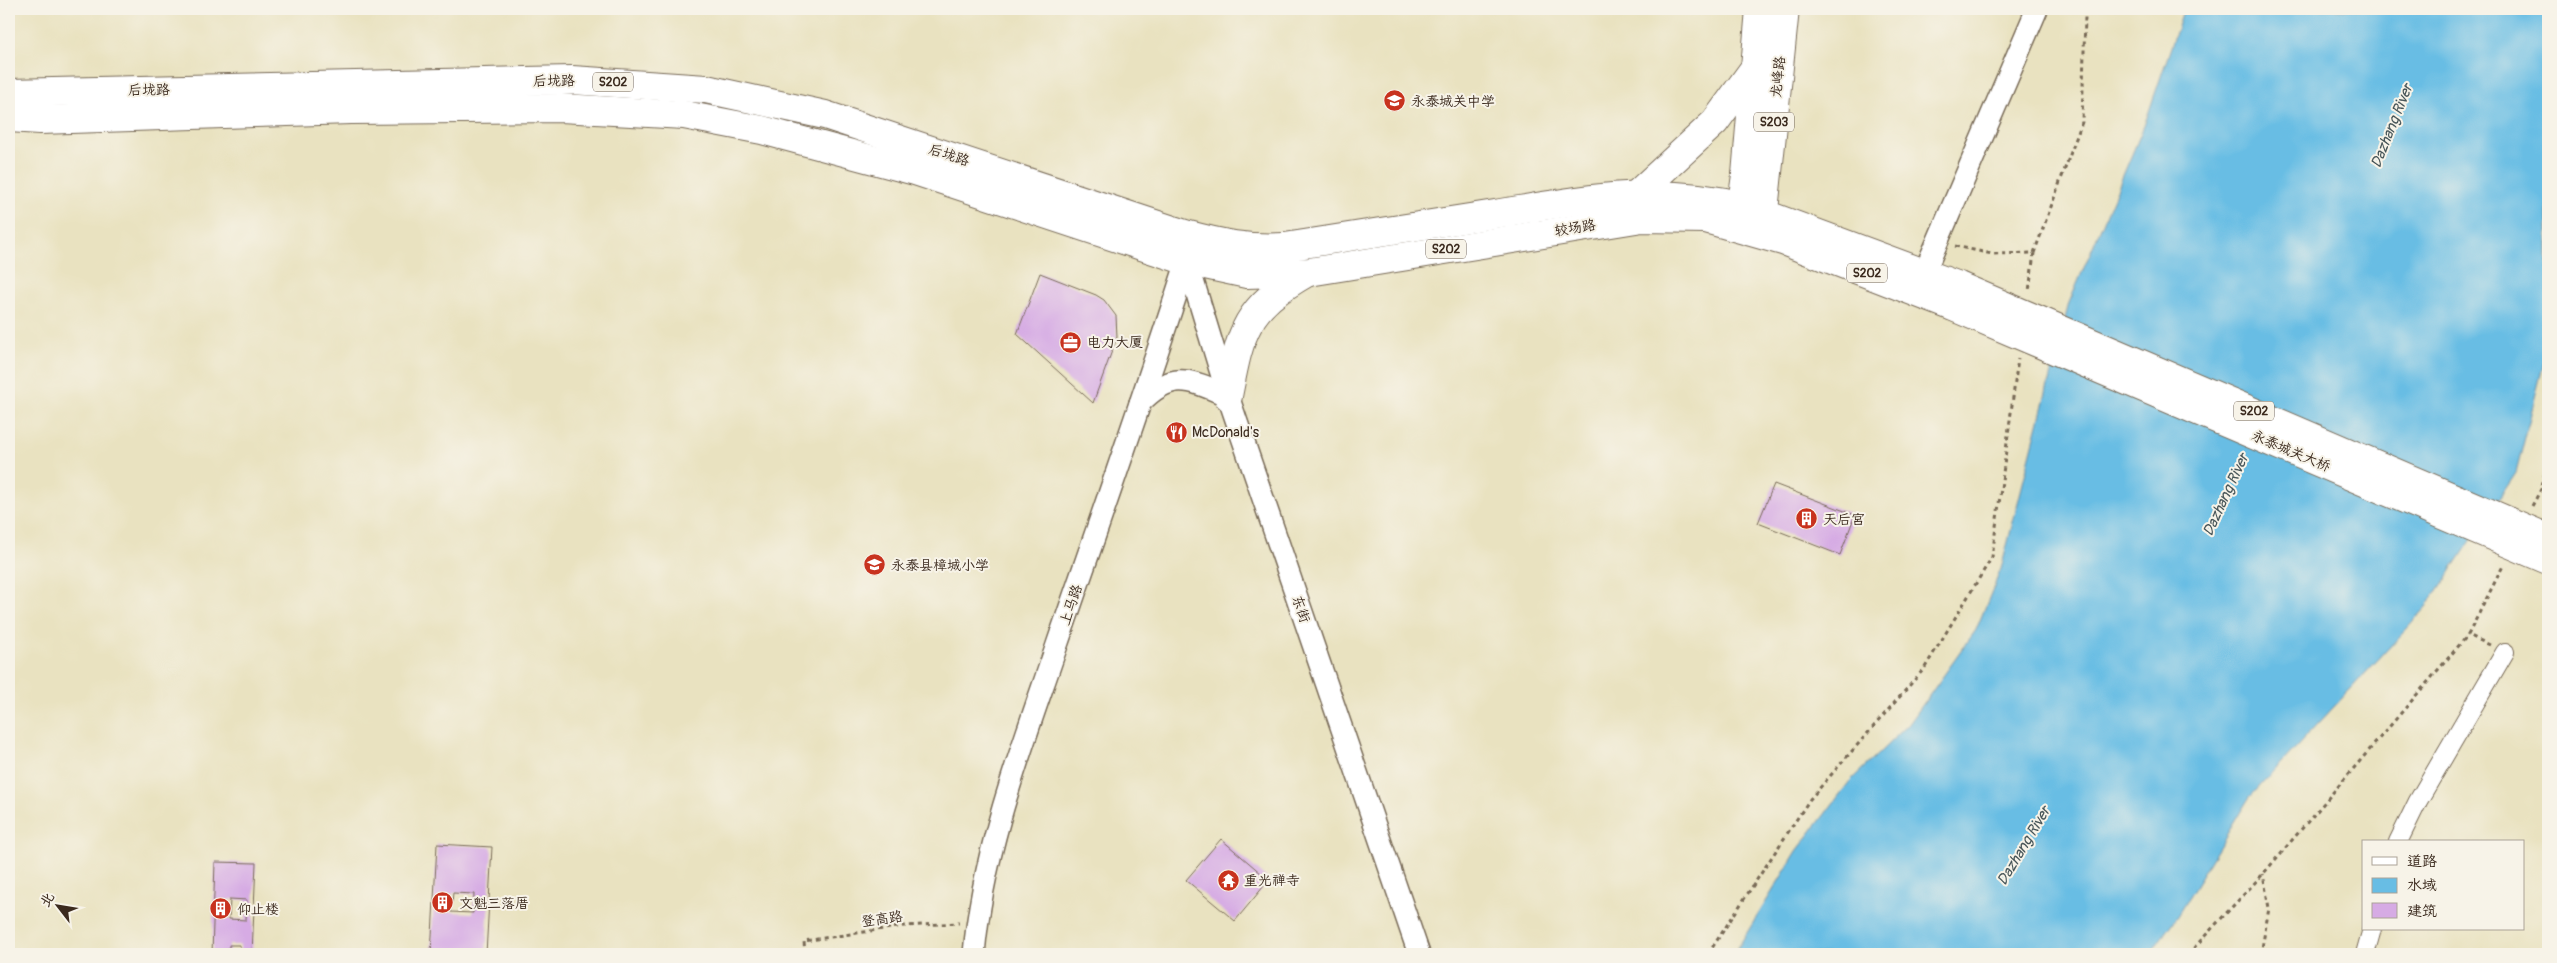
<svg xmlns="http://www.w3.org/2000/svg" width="2557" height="963" font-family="Pangolin,'LXGW WenKai TC',sans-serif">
  <rect width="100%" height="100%" fill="#f7f3e8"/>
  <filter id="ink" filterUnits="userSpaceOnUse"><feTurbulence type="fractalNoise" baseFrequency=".02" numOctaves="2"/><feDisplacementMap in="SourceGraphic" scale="10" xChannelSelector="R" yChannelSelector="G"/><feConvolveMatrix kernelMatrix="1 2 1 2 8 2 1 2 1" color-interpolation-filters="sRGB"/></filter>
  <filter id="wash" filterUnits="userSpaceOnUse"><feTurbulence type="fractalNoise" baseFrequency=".0096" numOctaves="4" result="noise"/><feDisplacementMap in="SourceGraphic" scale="20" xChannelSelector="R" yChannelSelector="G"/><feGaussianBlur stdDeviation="1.12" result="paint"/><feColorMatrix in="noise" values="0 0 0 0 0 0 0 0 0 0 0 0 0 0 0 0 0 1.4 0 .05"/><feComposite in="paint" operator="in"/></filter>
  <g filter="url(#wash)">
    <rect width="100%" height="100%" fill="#e9e2c0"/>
    <path fill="#68bde4" stroke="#527481" d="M2184,9H2548V346L2516,473L2427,607L2249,798L2177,916L2150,954H1734L1797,851L1850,781L1909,724L1976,630L2001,569L2069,303L2144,126Z"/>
    <g id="blocks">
      <g fill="#d6abe4" fill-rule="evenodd">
        <path d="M1040,273L1096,295L1104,300L1116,316L1117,337L1093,403L1017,334Z"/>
        <path d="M1774,484L1855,515L1840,555L1758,523Z"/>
        <path d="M1221,839L1269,880L1235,921L1186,880Z"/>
        <path d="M437,844L492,847L486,954H431ZM453,893L474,894L473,913L451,912Z"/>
        <path d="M215,862L256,863L252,954H240V945H229V954H212ZM230,899L247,900L246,920L229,919Z"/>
      </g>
    </g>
  </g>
  <g filter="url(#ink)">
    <use href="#blocks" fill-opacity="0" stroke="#786a57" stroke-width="1"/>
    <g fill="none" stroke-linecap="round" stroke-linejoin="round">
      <defs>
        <g id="minor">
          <path d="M2398,842L2418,801L2505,652"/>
          <path d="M2365,954L2372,929"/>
        </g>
        <g id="tertiary">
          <path d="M1187,261L1228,396L1419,954"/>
          <path d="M1918,287L2037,9"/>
          <path d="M1140,403C1172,370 1189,379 1228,396"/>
          <path d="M974,954C983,848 1023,745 1057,645C1101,517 1146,390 1187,261"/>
        </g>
        <g id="primary">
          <path d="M9,93L572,80L706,89L825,115L1185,234C1222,244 1247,249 1285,247C1355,236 1425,225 1495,214C1582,200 1655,184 1743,206L1959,286"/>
          <path d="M9,118L40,120L351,110L561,108L684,115L762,130L915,171L1187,261L1247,274L1309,272L1642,218L1706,219L1783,241L1951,306"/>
          <path d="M1637,194L1715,122L1753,70"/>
          <path d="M1739,224L1746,175L1760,9"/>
          <path d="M1762,230L1785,9"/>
          <path d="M1228,396C1241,330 1245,308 1306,273"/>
        </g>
      </defs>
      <use href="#minor" stroke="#786a57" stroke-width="20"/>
      <use href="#tertiary" stroke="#786a57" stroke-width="24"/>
      <use href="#primary" stroke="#786a57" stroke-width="30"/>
      <g stroke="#786a57" stroke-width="3" stroke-dasharray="4 4" stroke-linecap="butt">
        <path d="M1955,246L1992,254L2034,253L2029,291"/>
        <path d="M2034,253L2082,122L2085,17L2089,9"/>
        <path d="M2541,485L2548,464"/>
        <path d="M2532,506L2548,476"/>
        <path d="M2490,645L2468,635L2503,566"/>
        <path d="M805,954L804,941L904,926L959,923"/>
        <path d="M1708,954L1810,799L1924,669L1992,557L2018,359"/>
        <path d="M2188,954L2263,874L2468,635"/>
        <path d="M2261,954L2269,908L2263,874"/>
      </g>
      <use href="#minor" stroke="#fff" stroke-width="18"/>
      <use href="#tertiary" stroke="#fff" stroke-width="21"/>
      <use href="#primary" stroke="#fff" stroke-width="28"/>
      <defs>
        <g id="primary-bridge">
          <path d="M1959,286L2548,538"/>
          <path d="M1951,306L2548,560"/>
        </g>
      </defs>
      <use href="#primary-bridge" stroke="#786a57" stroke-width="30" stroke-linecap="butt"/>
      <use href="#primary-bridge" stroke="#fff" stroke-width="28"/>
    </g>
  </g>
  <defs>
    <symbol id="school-disc" viewBox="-11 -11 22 22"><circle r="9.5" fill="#c8321e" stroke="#f7f3e8"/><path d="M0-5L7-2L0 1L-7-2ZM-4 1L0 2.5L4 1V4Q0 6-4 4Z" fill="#fff"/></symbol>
    <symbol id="office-disc" viewBox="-11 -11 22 22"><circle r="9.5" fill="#c8321e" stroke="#f7f3e8"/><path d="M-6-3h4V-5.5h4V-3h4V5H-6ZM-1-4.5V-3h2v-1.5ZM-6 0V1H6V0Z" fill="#fff"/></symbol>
    <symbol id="restaurant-disc" viewBox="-11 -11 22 22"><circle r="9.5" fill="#c8321e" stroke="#f7f3e8"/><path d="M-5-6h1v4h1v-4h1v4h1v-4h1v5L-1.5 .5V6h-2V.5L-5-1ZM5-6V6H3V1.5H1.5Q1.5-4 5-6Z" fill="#fff"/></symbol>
    <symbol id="building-disc" viewBox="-11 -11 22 22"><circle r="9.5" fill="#c8321e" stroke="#f7f3e8"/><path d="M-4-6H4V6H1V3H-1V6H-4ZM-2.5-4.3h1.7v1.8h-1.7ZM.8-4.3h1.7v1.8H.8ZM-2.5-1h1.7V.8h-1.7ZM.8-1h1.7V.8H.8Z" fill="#fff"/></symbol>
    <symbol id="temple-disc" viewBox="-11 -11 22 22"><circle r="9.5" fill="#c8321e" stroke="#f7f3e8"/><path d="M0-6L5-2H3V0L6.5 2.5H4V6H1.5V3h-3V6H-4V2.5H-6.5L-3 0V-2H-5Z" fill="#fff"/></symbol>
  </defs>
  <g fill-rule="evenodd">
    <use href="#school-disc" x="1382" y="88" width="25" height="25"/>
    <use href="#office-disc" x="1058" y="330" width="25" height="25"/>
    <use href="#restaurant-disc" x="1164" y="420" width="25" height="25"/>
    <use href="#building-disc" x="1794" y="506" width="25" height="25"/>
    <use href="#school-disc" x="862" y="552" width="25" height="25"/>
    <use href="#temple-disc" x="1216" y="868" width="25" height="25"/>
    <use href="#building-disc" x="430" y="890" width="25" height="25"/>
    <use href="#building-disc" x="208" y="896" width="25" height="25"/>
  </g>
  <g text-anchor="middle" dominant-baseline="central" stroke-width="4" stroke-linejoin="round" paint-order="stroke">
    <g fill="#f7f3e8" stroke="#73665b" stroke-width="1">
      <rect x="593" y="72.5" width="40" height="19" rx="4"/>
      <rect x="1754" y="112.5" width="40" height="19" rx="4"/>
      <rect x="1426" y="239.5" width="40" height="19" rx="4"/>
      <rect x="1847" y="263.5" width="40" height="19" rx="4"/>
      <rect x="2234" y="401.5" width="40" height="19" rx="4"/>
    </g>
    <g font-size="12" font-weight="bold" fill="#3b2a1e">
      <text x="613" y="82">S202</text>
      <text x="1774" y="122">S203</text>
      <text x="1446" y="249">S202</text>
      <text x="1867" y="273">S202</text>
      <text x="2254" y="411">S202</text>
    </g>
    <g font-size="14" fill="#3b2a1e" stroke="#f7f3e8">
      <text transform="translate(1778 77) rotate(-84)">龙峰路</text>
      <text transform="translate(554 81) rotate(-1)">后垅路</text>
      <text transform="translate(149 90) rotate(-1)">后垅路</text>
      <text transform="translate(949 155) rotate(18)">后垅路</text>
      <text transform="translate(1575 228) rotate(-9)">较场路</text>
      <text transform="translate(2291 451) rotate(23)">永泰城关大桥</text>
      <text transform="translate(1071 605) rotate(-71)">上马路</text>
      <text transform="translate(1301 609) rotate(71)">东街</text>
      <text transform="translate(882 919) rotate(-8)">登高路</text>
    </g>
    <g font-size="14" fill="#3b2a1e" stroke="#f7f3e8" text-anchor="start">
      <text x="1411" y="101">永泰城关中学</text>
      <text x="1087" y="342">电力大厦</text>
      <text x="1192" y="432">McDonald's</text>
      <text x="1823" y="519">天后宫</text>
      <text x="891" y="565">永泰县樟城小学</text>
      <text x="1244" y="880">重光禅寺</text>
      <text x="459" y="903">文魁三落厝</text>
      <text x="237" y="909">仰止楼</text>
    </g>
    <g font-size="15" font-style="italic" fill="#485659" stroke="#f7f3e8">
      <text transform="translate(2392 126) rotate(-68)">Dazhang River</text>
      <text transform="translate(2226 495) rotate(-65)">Dazhang River</text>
      <text transform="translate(2024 846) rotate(-59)">Dazhang River</text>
    </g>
  </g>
  <rect width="2557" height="963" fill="none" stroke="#f7f3e8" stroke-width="30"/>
  <rect x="2362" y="840" width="162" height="90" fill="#f7f3e8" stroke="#aca397"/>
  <rect x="2372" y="857" width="25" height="8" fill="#ffffff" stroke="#aca397"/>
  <text x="2407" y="866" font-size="15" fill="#3b2a1e">道路</text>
  <rect x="2372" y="878" width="25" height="15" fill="#68bde4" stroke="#aca397"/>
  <text x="2407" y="890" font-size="15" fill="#3b2a1e">水域</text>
  <rect x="2372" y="903" width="25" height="15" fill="#d6abe4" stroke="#aca397"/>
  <text x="2407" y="916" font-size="15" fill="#3b2a1e">建筑</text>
  <g transform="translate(58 906) rotate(301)" stroke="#f7f3e8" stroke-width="4" paint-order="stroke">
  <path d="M0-4L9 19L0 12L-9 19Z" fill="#3b2a1e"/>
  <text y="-8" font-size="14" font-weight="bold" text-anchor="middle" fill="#3b2a1e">北</text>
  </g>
</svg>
